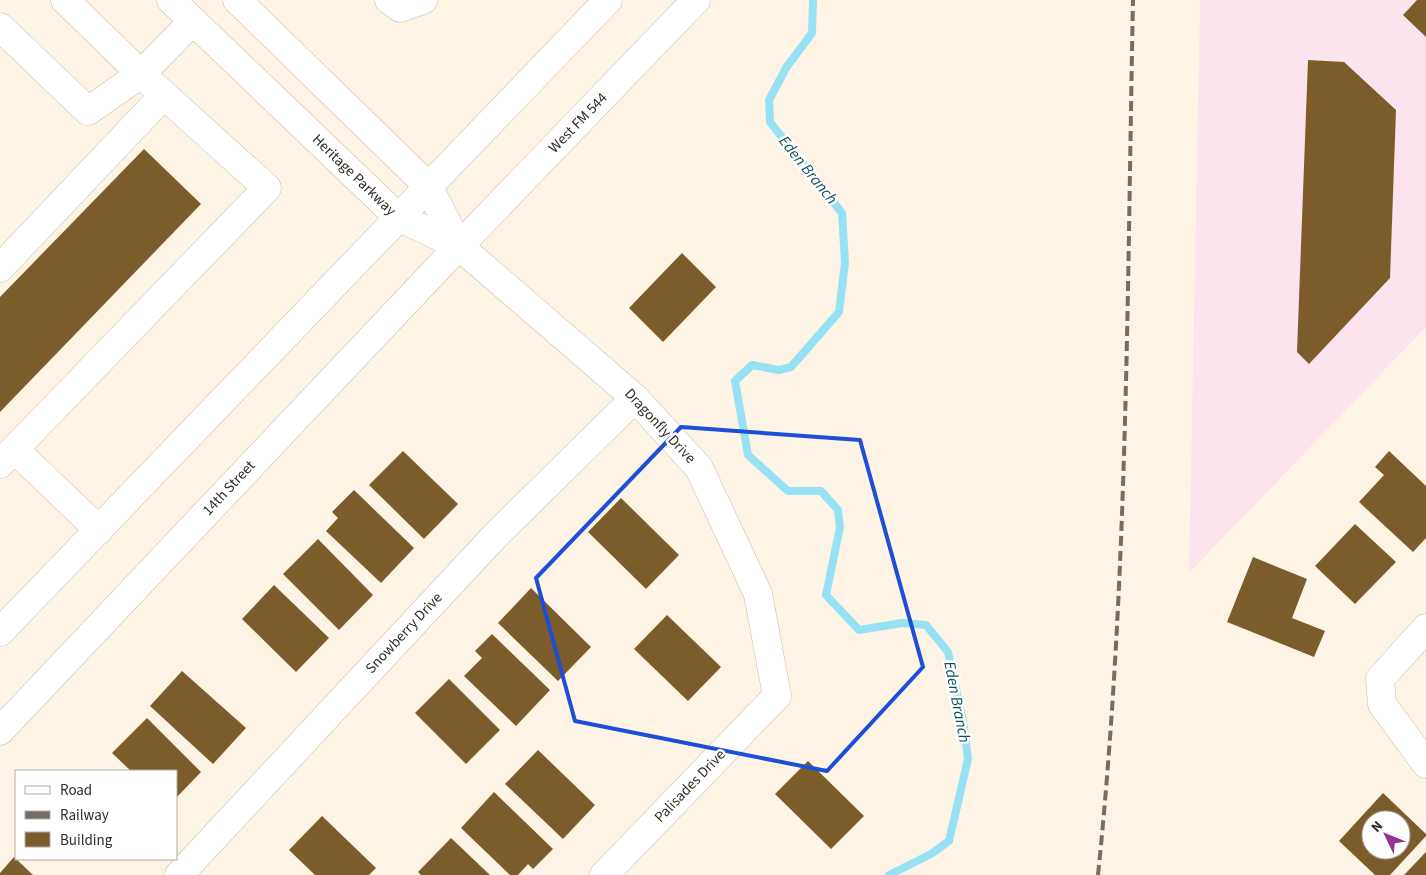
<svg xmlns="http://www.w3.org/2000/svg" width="1426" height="875" font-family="'Source Sans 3',sans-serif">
  <rect width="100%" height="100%" fill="#fef4e5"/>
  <path fill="#fce4ee" d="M1200,0H1426V327L1189,573Z"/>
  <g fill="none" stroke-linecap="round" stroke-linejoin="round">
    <path stroke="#97e1f5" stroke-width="8" d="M813,0L812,33L786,68L769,100L770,122L842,213L845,263L839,312L791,367L779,370L752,365L735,381L748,455L788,491H821L838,510L840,527L826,595L859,630L902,623L926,625L948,652L963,721L968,759L949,841L931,854L889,875"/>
  </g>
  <g fill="#7b5c2a" fill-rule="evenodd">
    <path d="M1417,0H1426V37L1403,15Z"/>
    <path d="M1308,60L1344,62L1396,110L1390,278L1309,364L1297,352Z"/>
    <path d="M144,149L201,204L0,412V297Z"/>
    <path d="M682,253L716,287L663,342L629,308Z"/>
    <path d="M403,451L458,504L424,539L369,485Z"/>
    <path d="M1389,451L1426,486V538L1413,552L1359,502L1384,475L1375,467Z"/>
    <path d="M354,490L414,548L381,583L326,531L338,518L332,512Z"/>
    <path d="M621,498L679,555L646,589L588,532Z"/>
    <path d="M1355,524L1396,562L1355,604L1315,566Z"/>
    <path d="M318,539L373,595L339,630L283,574Z"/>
    <path d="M1253,557L1307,579L1292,618L1325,631L1314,657L1227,622Z"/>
    <path d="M274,585L329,638L296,672L242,619Z"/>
    <path d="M531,588L591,647L558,681L498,623Z"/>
    <path d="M667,615L721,667L688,701L634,649Z"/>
    <path d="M492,634L550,690L516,726L464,676L482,658L475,651Z"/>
    <path d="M182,671L246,728L213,764L150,706Z"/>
    <path d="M449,679L500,730L466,764L415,713Z"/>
    <path d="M147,718L201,772L176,798V771H131L112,753Z"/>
    <path d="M538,750L595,805L563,839L505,784Z"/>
    <path d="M808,761L864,816L831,849L775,794Z"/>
    <path d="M494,792L553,849L533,869L528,864L518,875H510L461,828Z"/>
    <path d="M1383,793L1426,834V836L1390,875H1375L1339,841ZM1371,820H1401V850H1371Z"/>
    <path d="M322,816L376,868L369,875H315L289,850Z"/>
    <path d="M451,838L490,875H421L418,872Z"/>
    <path d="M1426,852V875H1404Z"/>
    <path d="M14,857L33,875H0V873Z"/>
  </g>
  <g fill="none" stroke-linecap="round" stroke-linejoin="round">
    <defs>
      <g id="minor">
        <path d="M389,0L400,8L423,0"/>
        <path d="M0,27L88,111L141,74L65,0"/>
        <path d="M459,246L635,398L699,468L758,594L777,696L604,875"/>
        <path d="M0,268L164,95"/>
        <path d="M15,450L99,530"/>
        <path d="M0,464L267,188L141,74L193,21"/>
        <path d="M1426,628L1380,679L1382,704L1426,764"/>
        <path d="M179,875L494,537L635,398"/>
      </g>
      <g id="major">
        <path d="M171,0L398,217L459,246"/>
        <path d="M237,0L428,186L459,246"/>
        <path d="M0,632L608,0"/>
        <path d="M0,731L438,268L696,0"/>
      </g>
    </defs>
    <use href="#minor" stroke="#c8bcaa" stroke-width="29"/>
    <use href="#major" stroke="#c8bcaa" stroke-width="29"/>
    <use href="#minor" stroke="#fff" stroke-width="28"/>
    <use href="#major" stroke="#fff" stroke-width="28"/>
    <path stroke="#746d64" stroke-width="4" stroke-dasharray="10 5" stroke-linecap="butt" d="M1098,875C1128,585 1127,292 1133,0"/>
  </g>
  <path fill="none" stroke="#1d4ed8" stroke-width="4" stroke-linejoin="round" d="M681,427L860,440L923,667L827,771L575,721L536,578Z"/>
  <g text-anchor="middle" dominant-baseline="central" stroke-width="5" stroke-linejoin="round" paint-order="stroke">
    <g font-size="15" fill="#312c25" stroke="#fff">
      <text transform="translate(578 123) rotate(-46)">West FM 544</text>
      <text transform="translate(354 175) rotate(44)">Heritage Parkway</text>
      <text transform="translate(660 426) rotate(47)">Dragonfly Drive</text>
      <text transform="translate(229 488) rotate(-47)">14th Street</text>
      <text transform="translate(404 633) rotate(-47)">Snowberry Drive</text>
      <text transform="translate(690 786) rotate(-46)">Palisades Drive</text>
    </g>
    <g font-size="16" font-style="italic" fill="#0d4f5c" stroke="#fff">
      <text transform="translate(808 170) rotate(51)">Eden Branch</text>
      <text transform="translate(957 702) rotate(79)">Eden Branch</text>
    </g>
  </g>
  <rect x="15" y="770" width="162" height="90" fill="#ffffff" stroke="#adaba8"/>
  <rect x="25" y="786" width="25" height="8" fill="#ffffff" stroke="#adaba8"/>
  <text x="60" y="795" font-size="15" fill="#312c25">Road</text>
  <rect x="25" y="811" width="25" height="8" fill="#746d64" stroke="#adaba8"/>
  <text x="60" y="820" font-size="15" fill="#312c25">Railway</text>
  <rect x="25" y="832" width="25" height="15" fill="#7b5c2a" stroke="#adaba8"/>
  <text x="60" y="845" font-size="15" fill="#312c25">Building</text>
  <g transform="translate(1386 835) rotate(313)"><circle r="24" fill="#ffffff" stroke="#adaba8"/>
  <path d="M0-4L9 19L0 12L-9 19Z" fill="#993093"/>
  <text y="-8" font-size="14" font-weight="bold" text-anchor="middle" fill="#312c25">N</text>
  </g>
</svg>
